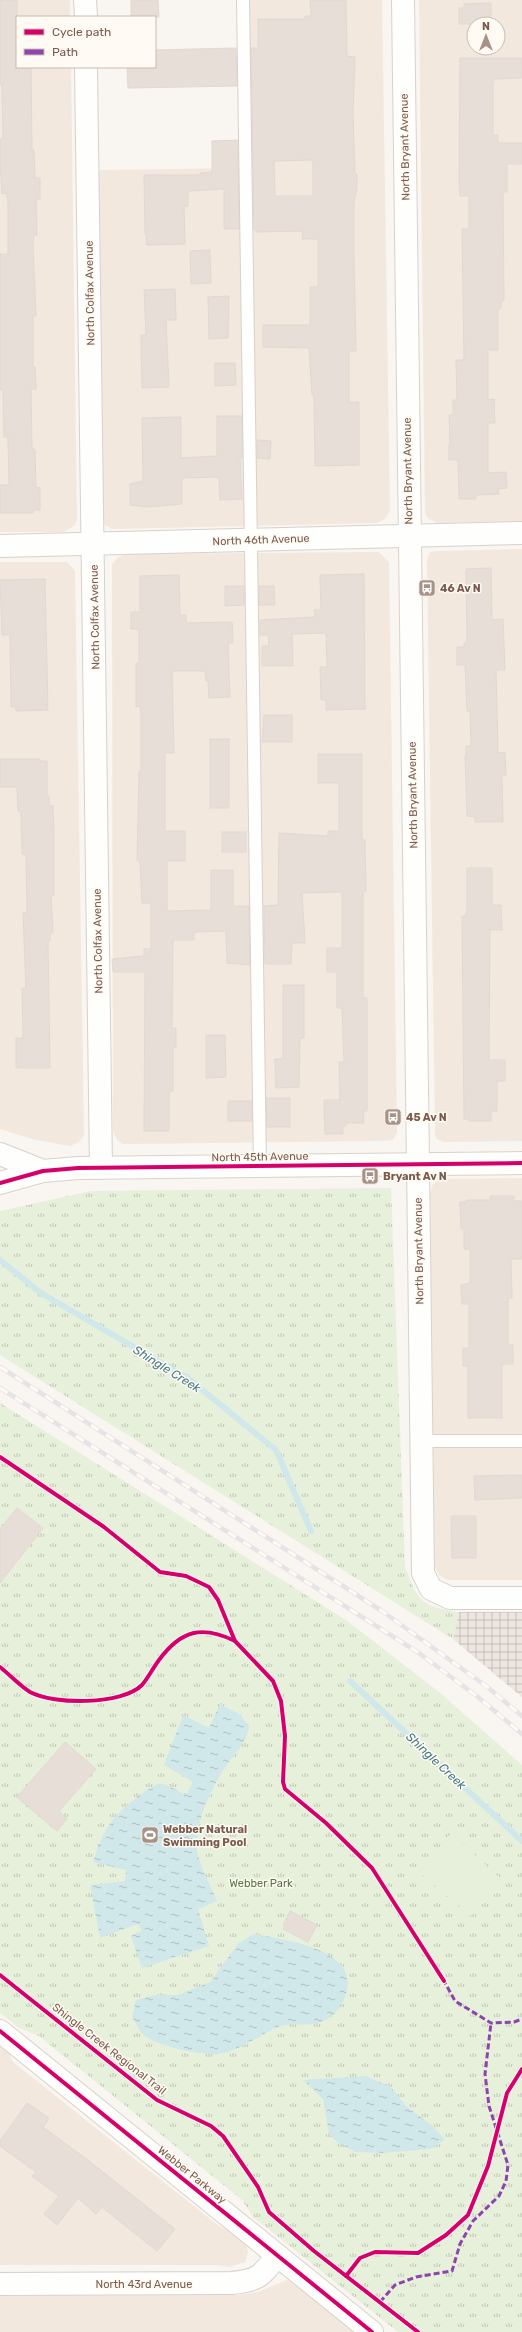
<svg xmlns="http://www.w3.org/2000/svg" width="522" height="2332" font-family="Rubik,sans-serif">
  <defs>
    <pattern id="industrial-grid" width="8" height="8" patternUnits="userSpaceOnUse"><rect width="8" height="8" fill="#ede5e0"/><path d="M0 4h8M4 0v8" fill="none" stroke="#c5bdb8"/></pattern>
    <pattern id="grass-tufts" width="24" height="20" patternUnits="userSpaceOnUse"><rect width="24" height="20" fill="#e7f0db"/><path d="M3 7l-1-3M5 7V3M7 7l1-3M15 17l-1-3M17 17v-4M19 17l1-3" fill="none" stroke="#c0c6b4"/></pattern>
    <pattern id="water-ripples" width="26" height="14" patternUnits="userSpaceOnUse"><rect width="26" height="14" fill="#d0e8ea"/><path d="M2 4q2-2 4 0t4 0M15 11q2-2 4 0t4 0" fill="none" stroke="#aebfc0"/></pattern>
  </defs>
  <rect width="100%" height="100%" fill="#f9f5f0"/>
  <g fill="#f2e8de" fill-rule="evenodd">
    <path d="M0,0H70V17H17V67H71L77,519L75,525L64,532H0Z"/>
    <path d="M247,0H382L390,511L386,518L377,523L112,529L105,525L102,515L98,170L248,168Z"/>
    <path d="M419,0H522V521L437,523L429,519L425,514ZM474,24H498V48H474Z"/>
    <path d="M522,549V1141L444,1142L437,1139L435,1134L427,560L430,552L436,551Z"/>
    <path d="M379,552L389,562L397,1132L393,1140L380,1141L123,1144L117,1140L113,1130L112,565L117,558L125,554Z"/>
    <path d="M0,562H67L75,571L84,1135L79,1142L70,1146L36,1140L0,1129Z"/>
    <path d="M522,1178V1580H447L439,1575L435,1567L430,1194L433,1184L441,1179Z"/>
    <path d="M0,2042L7,2048L13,2062L220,2227L235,2233L246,2243L248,2252L245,2262L229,2267L217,2265H0Z"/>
    <path d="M289,2279L356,2332H0V2296L237,2295L258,2292Z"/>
  </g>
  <path fill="url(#industrial-grid)" d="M459,1612H522V1697L453,1639Z"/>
  <g fill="url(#grass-tufts)">
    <path d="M391,1188L405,1567C419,1603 420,1606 459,1612L453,1639L0,1355V1211L91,1191Z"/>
    <path d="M0,1403L346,1620L439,1692L522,1765V2332H398L253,2217L242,2200L39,2036L19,2028L0,2013Z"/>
  </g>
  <path fill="#e7f0db" d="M451,1833L501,1879L471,1916L419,1873Z"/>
  <g fill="url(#water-ripples)">
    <path d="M220,1704L241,1715L249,1727C246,1744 235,1752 226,1766C212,1786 191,1830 198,1855C202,1871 211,1886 217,1901L198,1909L209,1946L142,1968L131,1936L142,1931L138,1924L100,1938L90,1885L125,1881L126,1870L93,1862C104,1828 111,1817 140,1795C146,1791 153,1784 161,1784C169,1784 179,1792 186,1795L193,1782L164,1765L183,1715L209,1728Z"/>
    <path d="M253,1934C282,1939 356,1948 347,1990C344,2002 341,2009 330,2017C311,2031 294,2020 278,2027C259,2035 240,2051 219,2054C203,2056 160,2046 146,2037C140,2033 136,2023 132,2017L136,2000L156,1995H179L210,1982L238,1944Z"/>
    <path d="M366,2076L391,2087L405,2105L435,2128L445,2140L430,2149L383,2153L356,2152L338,2143L329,2133L323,2099L303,2080Z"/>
  </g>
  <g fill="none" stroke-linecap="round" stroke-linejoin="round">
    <g stroke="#d0e8ea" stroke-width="6">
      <path d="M0,1260L41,1293L189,1379L276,1450L311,1531"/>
      <path d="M350,1681L522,1841"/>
    </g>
  </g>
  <g fill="#e6ded7" stroke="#e2d8d2" fill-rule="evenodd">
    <path d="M0,0H17V67H31L32,150H34L35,178H40V199H36L37,235H34L33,245L36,316H33V367H35L36,389H31L32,448L35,450L36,488L40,487V510H33V513H0V485H9L8,437H4L3,390H0V254H8V202L6,193L2,194L0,164V139H3L2,84H0Z"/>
    <path d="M131,0H158L159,17H131Z"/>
    <path d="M310,0H346L347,56L355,57L353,114L355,174H357V188L354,202V258L356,351H349V402H359V465L315,466L314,395H312L309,348L263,347V325H310V287H318V239H302L303,231L256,232V229H254L251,48H258V19H305V16H311ZM313,160V196H275L274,161Z"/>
    <path d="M491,3V24H459V8H464V4Z"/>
    <path d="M236,48L237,86L128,88L127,67H155V50Z"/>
    <path d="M460,58H522V78L495,79L493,82V135H498V143H522V164H507V192H503L504,301H501V309H498V350H488V400L494,399L495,423H488V473L506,472L507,488L498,489L499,494L476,495V499H459L458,460H449V444H450L449,415H453V400H457L456,360H464L462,229H469V196H460L459,180Z"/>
    <path d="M238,140L239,229H224V189L188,191V206H184L185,244L147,245L146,234H145L144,175H200V173L212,172V141Z"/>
    <path d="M210,250L211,283L191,284L190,251Z"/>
    <path d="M175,289L176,320H166L169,387L142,388L141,335H146L144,290Z"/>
    <path d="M229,296L228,338L209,339L208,297Z"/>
    <path d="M215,363H235L236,385L215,386Z"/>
    <path d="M217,416H242V458H240L242,499L220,500L219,477L182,478V504L148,507L130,505V484L143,481L142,418L181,417V458L217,456Z"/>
    <path d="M257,440L271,441L270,459L257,458Z"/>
    <path d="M491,568L492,620L503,619L505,670H496L498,753L505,752L506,775H502L503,822H475V817L467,816L465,757H466V746H471L470,711H467L465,665H457V647H464V643H467L466,569Z"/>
    <path d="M364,574L365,709L326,710V700H321L320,667H327L326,633L292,634L293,666H262V646H269L268,635H260V620L315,617L314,610H321L320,575Z"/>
    <path d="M179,575L180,615H186V623L232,622L233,643H228L230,697L209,698L208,681H206L205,671H172L174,753H165V831H185V861H167V911L211,910V870H233V906H249L250,965L227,963L226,931L194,932V940H173L172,1028H176V1047H173V1091H169V1131H144L145,972H113L112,959L144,956V949H151V903H142L140,861H137L139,772H141V714L140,706L136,707V663H139V629H131V612H140V576Z"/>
    <path d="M45,579L48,710L16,711V707H11L10,635H2L0,580Z"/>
    <path d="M225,586H244V605L225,606Z"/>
    <path d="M259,586H274L275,605H259Z"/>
    <path d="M264,715H292V742H262Z"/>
    <rect x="210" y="739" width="19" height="69"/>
    <path d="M318,754H362V840H365L366,891L363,892V998H367V1111H363L364,1123H346V1126H343V1134H325L324,1100H340L339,1062H344L342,1008H337V972H327V948H342V892L302,893L305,943H292L291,964H265L264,906L278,905L279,833L328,836V831H339V783H318Z"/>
    <path d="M0,759H40V761H47V796H49V806H53L54,834V895H51L53,933H50V941H48L50,1068H16V1038H23L22,988H26L23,913L27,912L26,854H22L21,811H18L17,787H0Z"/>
    <rect x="222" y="832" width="24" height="20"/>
    <path d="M467,868H492V905H501L502,930H490L489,1060H505V1081H497V1111H491V1121H469V1119H464L462,916H466L467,905Z"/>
    <path d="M283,985H304V1038H300L299,1087L276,1088L275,1059H283Z"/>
    <path d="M206,1035H225L226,1077L206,1078Z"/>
    <path d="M266,1098H290V1127H267Z"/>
    <rect x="228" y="1101" width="24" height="20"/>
    <path d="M490,1196H514V1201H522V1259H511L512,1298H508V1345H513V1364H502V1418H468V1366H463V1348H469V1304H462L461,1285L470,1283V1249H464V1229H461L460,1202H466V1200H490Z"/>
    <path d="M522,1475V1498L475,1500L474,1476Z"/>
    <path d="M17,1508L43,1528L0,1583V1529Z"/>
    <path d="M451,1516H476V1558H452Z"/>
    <path d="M65,1742L96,1769L59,1811L67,1819L57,1831L17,1797Z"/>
    <path d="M290,1911L317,1925L308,1942L283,1929L285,1926L283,1925Z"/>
    <path d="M27,2103L49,2118L43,2127L89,2161L175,2229L157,2251L102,2207L96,2214L78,2198L57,2225L44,2214L59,2196L32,2176L36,2172L0,2146V2141Z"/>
  </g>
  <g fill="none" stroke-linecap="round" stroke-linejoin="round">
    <defs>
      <g id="lane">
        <path d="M243,0L260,1166"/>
        <path d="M423,1441H522"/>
      </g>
      <g id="street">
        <path d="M85,0L86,17"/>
        <path d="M86,67L101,1168"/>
        <path d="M0,546L522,533"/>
        <path d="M418,1164L423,1573L431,1589L450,1598H522"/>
        <path d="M0,2284L232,2283C259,2280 260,2277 277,2256"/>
      </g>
      <g id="secondary">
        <path d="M403,0L418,1164"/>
        <path d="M0,1154L43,1171"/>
        <path d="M0,1183L43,1171L78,1168L522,1163"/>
        <path d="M0,2031L372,2332"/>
      </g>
    </defs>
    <use href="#lane" stroke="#d7d1cb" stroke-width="14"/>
    <use href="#street" stroke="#d7d1cb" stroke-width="24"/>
    <use href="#secondary" stroke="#d9d2cb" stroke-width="24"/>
    <use href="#lane" stroke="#fefefd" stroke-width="12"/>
    <use href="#street" stroke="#fefefd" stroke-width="22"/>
    <use href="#secondary" stroke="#fefefd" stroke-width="22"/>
    <defs>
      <g id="rail">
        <path d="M0,1367L382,1611L486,1686L522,1716"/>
        <path d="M0,1388L419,1653L478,1697L522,1734"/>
      </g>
    </defs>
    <use href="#rail" stroke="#e6e3e7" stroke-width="4.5"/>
    <use href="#rail" stroke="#fffaf3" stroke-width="3" stroke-dasharray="9" stroke-linecap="butt"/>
    <g stroke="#8e44ad" stroke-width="3" stroke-dasharray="6 3" stroke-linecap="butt">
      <path d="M443,1979L455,2001L491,2023L514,2022L522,2019"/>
      <path d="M380,2302L395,2285L416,2277L452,2271L460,2244L473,2221L499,2196L506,2181L508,2165L489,2106L485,2074L491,2023"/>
    </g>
    <defs>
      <g id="cycleway">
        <path d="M0,1183L43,1171L78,1168L522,1163"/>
        <path d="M0,1457L104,1527L160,1572L186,1576L209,1587L218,1600L235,1641L273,1681L281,1701L285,1736L283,1782L285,1789L326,1823L372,1868L444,1981"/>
        <path d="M0,1667C10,1675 20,1686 30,1692C54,1705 122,1705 142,1685C148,1678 153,1668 159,1660C181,1630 202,1625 235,1641"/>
        <path d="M0,1975L157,2100L211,2126L223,2136L258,2187L269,2212L314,2251L418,2332"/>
        <path d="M0,2031L372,2332"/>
        <path d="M346,2276L360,2258L375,2252L418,2253L446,2235L468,2215L488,2166L507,2093L522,2069"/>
      </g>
    </defs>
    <use href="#cycleway" stroke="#fffaf3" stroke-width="6"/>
    <use href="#cycleway" stroke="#d6006c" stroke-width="4"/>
  </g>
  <defs>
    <symbol id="bus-square" viewBox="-11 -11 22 22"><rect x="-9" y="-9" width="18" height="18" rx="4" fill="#a69286" stroke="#fffaf3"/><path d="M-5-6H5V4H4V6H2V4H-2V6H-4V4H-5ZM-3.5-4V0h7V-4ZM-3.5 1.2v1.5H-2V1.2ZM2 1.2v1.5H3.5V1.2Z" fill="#fff"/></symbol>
    <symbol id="stadium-square" viewBox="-11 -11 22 22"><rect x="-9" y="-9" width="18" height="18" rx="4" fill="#a69286" stroke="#fffaf3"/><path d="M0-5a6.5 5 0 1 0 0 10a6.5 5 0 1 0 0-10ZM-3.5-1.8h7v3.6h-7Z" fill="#fff"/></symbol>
  </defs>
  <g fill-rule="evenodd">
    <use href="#bus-square" x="417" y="578" width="20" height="20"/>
    <use href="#bus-square" x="383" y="1107" width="20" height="20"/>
    <use href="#bus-square" x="360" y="1166" width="20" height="20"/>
    <use href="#stadium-square" x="140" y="1825" width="20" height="20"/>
  </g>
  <g text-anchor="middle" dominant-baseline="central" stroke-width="3" stroke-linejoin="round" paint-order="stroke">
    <g font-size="11" fill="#7a5c4d" stroke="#fffaf3">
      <text transform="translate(405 147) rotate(-91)">North Bryant Avenue</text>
      <text transform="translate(90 293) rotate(-91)">North Colfax Avenue</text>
      <text transform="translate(408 471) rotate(-91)">North Bryant Avenue</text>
      <text transform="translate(261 540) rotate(-2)">North 46th Avenue</text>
      <text transform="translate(95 617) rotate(-91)">North Colfax Avenue</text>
      <text transform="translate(413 795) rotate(-91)">North Bryant Avenue</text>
      <text transform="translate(98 941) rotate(-91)">North Colfax Avenue</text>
      <text transform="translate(260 1157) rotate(-1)">North 45th Avenue</text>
      <text transform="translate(419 1251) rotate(-91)">North Bryant Avenue</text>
      <text transform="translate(109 2049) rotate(38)">Shingle Creek Regional Trail</text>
      <text transform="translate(192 2175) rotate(39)">Webber Parkway</text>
      <text x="144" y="2284">North 43rd Avenue</text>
    </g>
    <g font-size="11" font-weight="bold" fill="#7a5c4d" stroke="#fffaf3" text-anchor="start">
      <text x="440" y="588">46 Av N</text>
      <text x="406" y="1117">45 Av N</text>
      <text x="383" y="1176">Bryant Av N</text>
      <text x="163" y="1829">Webber Natural<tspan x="163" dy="13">Swimming Pool</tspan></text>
    </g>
    <g font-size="11" fill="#537a41" stroke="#fffaf3">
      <text x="261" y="1883">Webber Park</text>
    </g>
    <g font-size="12" font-style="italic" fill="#437c86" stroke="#fffaf3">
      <text transform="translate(167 1369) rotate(32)">Shingle Creek</text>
      <text transform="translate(436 1761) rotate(43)">Shingle Creek</text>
    </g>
  </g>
  <rect x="16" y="16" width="140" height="52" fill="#fffaf3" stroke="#cabbb1"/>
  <rect x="24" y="29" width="20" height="6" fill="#d6006c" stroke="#cabbb1"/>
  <text x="52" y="36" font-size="12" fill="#7a5c4d">Cycle path</text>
  <rect x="24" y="49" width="20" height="6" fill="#8e44ad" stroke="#cabbb1"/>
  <text x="52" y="56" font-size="12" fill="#7a5c4d">Path</text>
  <g transform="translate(486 36)"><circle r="19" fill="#fffaf3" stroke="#cabbb1"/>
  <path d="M0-3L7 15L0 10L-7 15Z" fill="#a69286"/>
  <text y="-6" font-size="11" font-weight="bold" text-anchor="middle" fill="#7a5c4d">N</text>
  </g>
</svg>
